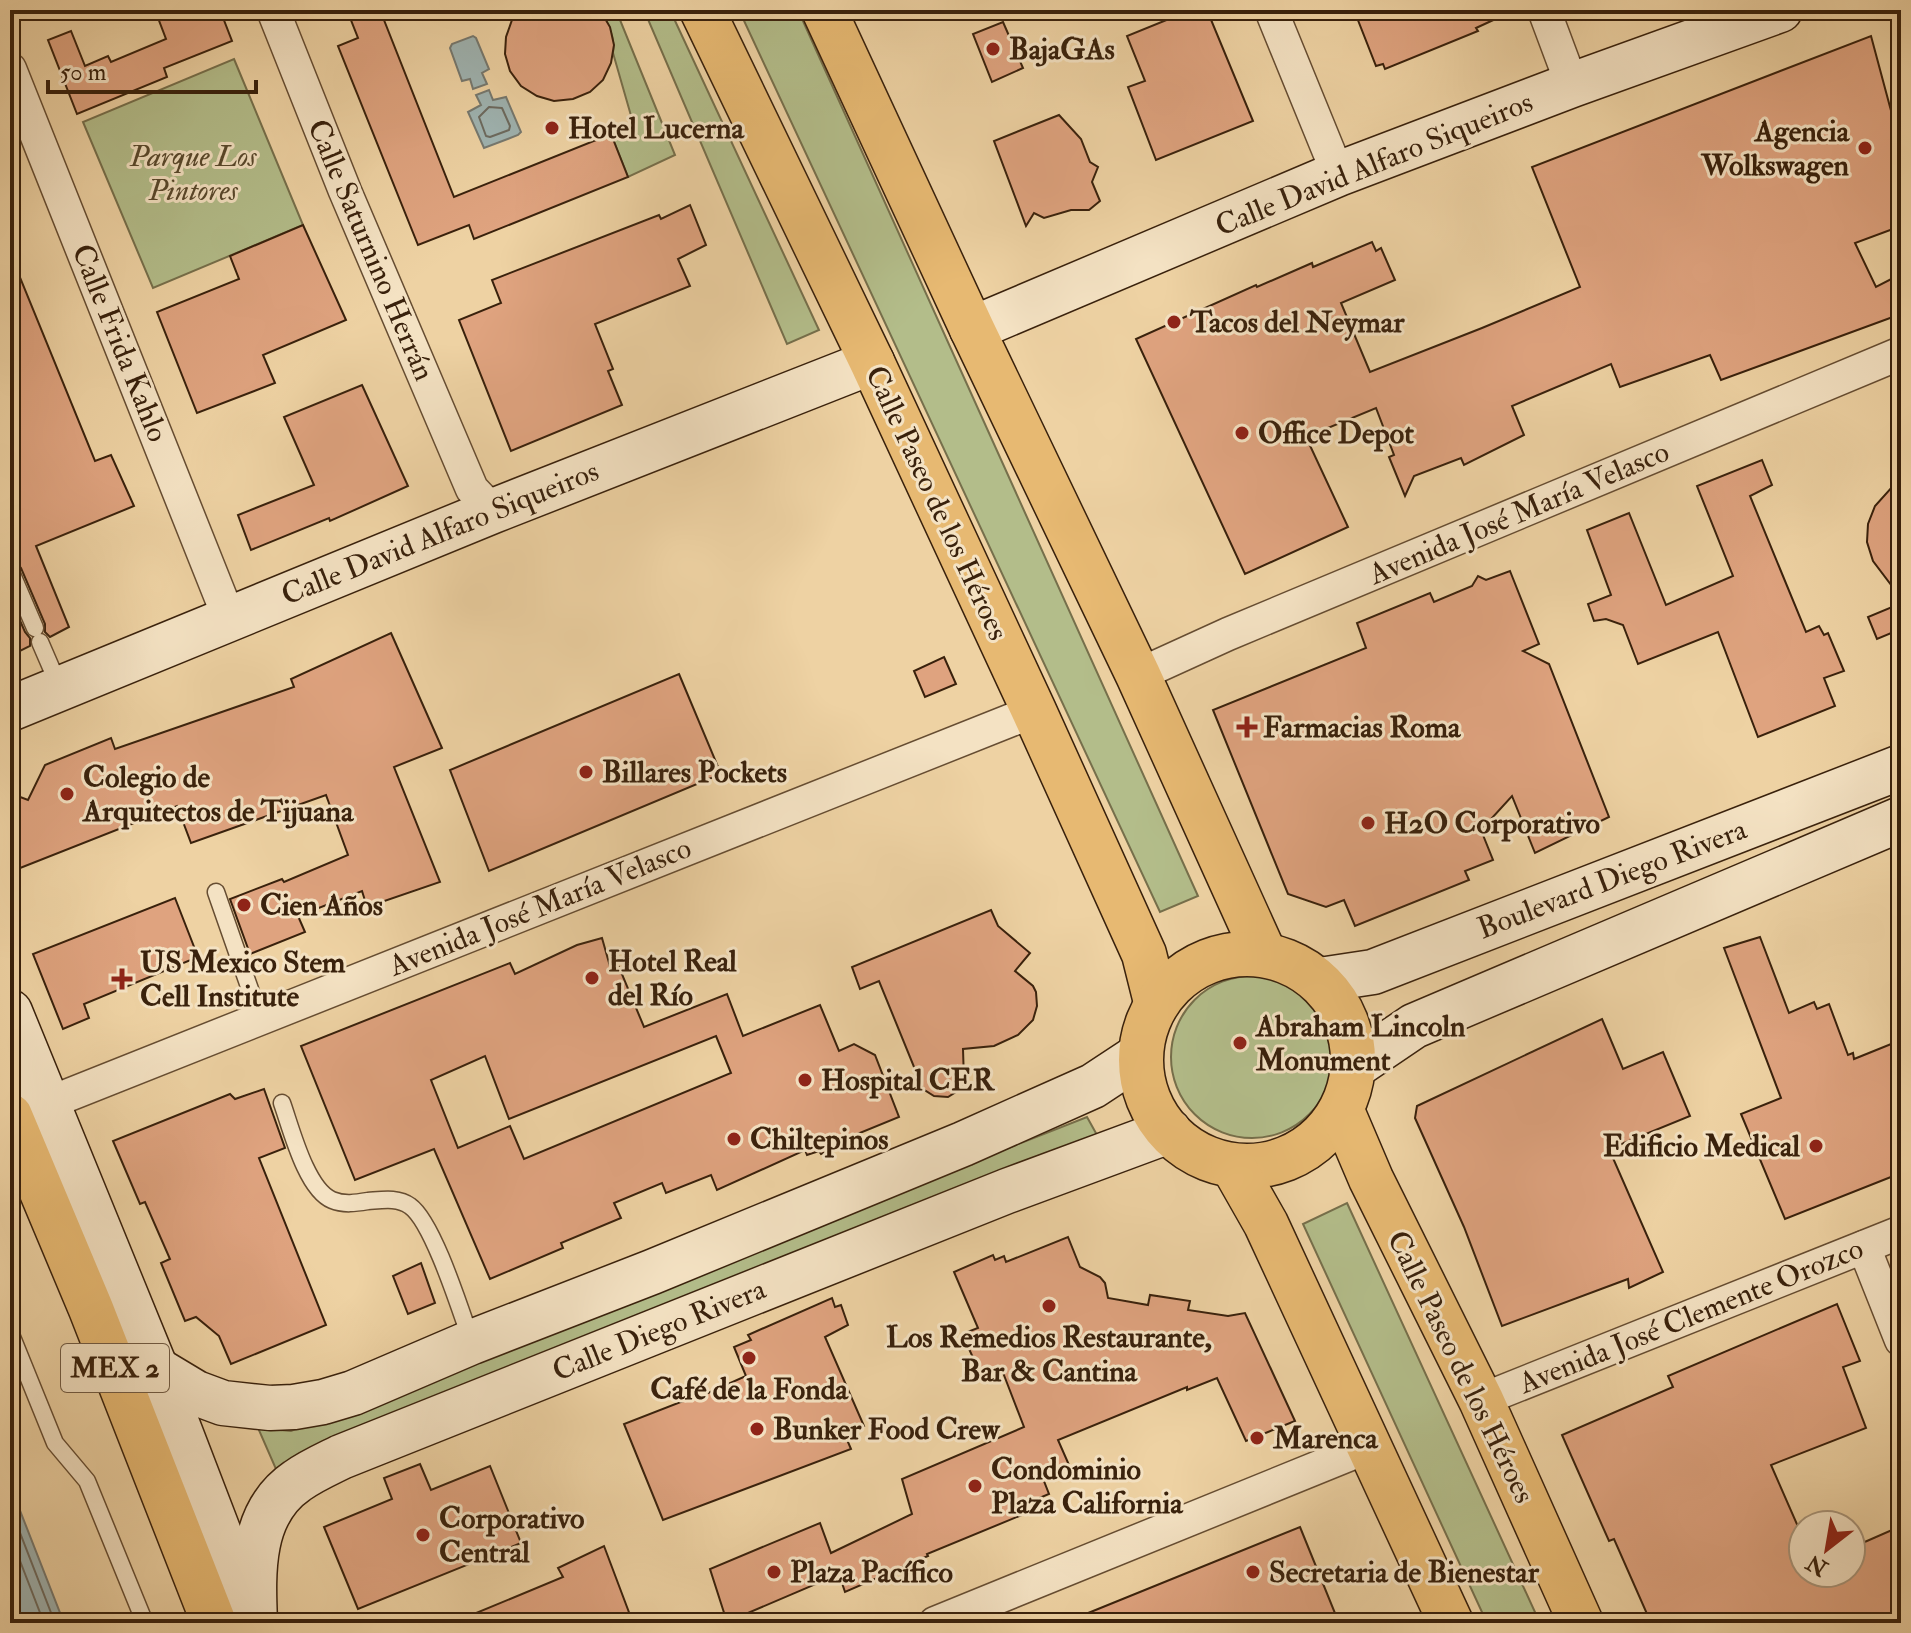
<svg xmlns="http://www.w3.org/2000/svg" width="1911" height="1633" font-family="'IM FELL Double Pica',serif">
  <rect width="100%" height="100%" fill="#eed2a3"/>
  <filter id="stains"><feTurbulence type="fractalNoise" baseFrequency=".0025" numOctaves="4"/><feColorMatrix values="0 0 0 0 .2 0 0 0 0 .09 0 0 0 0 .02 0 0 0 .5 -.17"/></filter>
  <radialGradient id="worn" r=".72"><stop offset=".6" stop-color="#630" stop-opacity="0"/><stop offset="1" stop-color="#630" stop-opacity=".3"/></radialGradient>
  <g fill="#b3bd8a" stroke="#766f4b" stroke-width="2">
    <path d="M599,10H616L675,155L628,177L611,134L634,126L613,53C615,37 609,23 599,10Z"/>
    <path d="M644,10H670L819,330L787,344Z"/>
    <path d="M739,10H798L1198,896L1160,912Z"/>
    <path d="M234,59L303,225L153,288L83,122Z"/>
    <circle cx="1252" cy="1057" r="81"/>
    <path d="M1087,1117L1097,1135L298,1454L279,1476L258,1428L291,1431Z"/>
    <path d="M1347,1203L1540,1623H1487L1303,1224Z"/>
  </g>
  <g fill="#9fb4b2" stroke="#767970" stroke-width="2">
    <path d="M473,36L476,38L489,69L482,73L487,84L473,89L470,79L462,81L450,48L452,44Z"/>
    <path d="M489,90L493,100L506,97L521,132L518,135L484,148L468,112L481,105L476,95Z"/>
    <path d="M10,1485L64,1623H10Z"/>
  </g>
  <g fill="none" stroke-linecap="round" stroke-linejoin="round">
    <g stroke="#6c6a5f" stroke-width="2">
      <path d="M489,107L502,108L510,126L509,130L490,137L486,136L479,117Z"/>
      <path d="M10,1507L55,1623"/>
      <path d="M10,1535L44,1623"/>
    </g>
  </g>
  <g fill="#dfa37f" stroke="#39210c" stroke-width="2" fill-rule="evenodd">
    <path d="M155,10H220L232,41L164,68L167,77L77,114L48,40L71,31L85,66L108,56L111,62L166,39Z"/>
    <path d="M347,10H380L454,197L611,134L628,177L474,239L469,225L418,245L338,46L358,38Z"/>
    <path d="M520,10H600L610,27L614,45L611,63L603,80L590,92L573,99L554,101L537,96L521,86L510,71L505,54L506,37L512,20Z"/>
    <path d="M1191,10H1207L1253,121L1156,160L1128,87L1145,81L1127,36Z"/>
    <path d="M1354,10H1515L1476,28L1478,31L1385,69L1383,64L1376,66Z"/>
    <path d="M1003,22L1023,68L992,82L973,34Z"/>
    <path d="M1871,36L1901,148V226L1855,243L1876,287L1901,274V314L1721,380L1710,355L1620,387L1611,364L1512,406L1524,435L1464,465L1461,458L1414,476L1405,496L1389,457L1394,455L1376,408L1306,437L1348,527L1245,574L1136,339L1256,285L1257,287L1312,263L1313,267L1372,242L1376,251L1381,248L1395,280L1341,303L1370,372L1482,328L1580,287L1532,167Z"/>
    <path d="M1059,115L1081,139L1090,162L1098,167L1092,182L1100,201L1089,210H1071L1044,218L1034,213L1026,226L994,141Z"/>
    <path d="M690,205L706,245L678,259L690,286L595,324L613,369L608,371L622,405L511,451L459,320L501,303L492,280L659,215L661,219Z"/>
    <path d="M303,225L346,320L263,355L275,383L197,413L157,312L239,279L230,256Z"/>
    <path d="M10,253L95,461L111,455L134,506L36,546L69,627L50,637L45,632V624L21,568L17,563L10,561Z"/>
    <path d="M362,385L408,486L330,521L329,518L251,550L238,515L314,485L284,417Z"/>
    <path d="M1762,460L1772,485L1750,496L1806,632L1819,626L1824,635L1828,633L1844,671L1824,678L1835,706L1758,737L1718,632L1638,664L1623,625L1606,619L1594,621L1588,604L1611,595L1587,530L1629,513L1666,605L1733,576L1697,486Z"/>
    <path d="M1901,477V598L1873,561L1867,542L1868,524L1875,506Z"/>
    <path d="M1510,571L1539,644L1523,651L1549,664L1609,817L1535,853L1512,796L1481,830L1493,860L1465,871L1469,880L1355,926L1344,900L1326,907L1288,894L1213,710L1366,648L1357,623L1430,593L1434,602L1472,586L1478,576L1486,580Z"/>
    <path d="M10,598L25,632L30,638V646L10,656Z"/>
    <path d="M1892,607L1901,629L1877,639L1868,617Z"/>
    <path d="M391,633L442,748L394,767L440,882L367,907L362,891L298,916L305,932L250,954L230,899L282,879L284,882L348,855L326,795L191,843L177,806L10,872V806L15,795L28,800L45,765L111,738L115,749L294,687L291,679Z"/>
    <path d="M944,657L956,684L925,697L914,671Z"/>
    <path d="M679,674L721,774L489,871L450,770Z"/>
    <path d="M175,898L198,957L84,1004L89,1018L63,1029L33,954Z"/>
    <path d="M991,910L998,926L1030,953L1015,971L1033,986L1036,992L1037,1006L1033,1020L1018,1035L994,1046L963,1049L964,1081L959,1090L948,1097L934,1096L923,1089L879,981L860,989L852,967Z"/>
    <path d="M1760,937L1789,1013L1814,1002L1817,1009L1829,1004L1848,1055L1853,1053L1854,1059L1901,1040V1173L1785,1219L1741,1114L1781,1098L1724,948Z"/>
    <path d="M602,938L611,970L619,967L644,1027L727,994L743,1036L820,1005L839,1051L854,1044L875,1055L899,1117L845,1139L847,1143L821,1154L819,1151L807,1155L805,1150L717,1190L711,1175L666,1193L662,1183L614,1203L621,1218L561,1243L563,1248L490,1279L434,1149L355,1180L301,1046L510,963L515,974L577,945ZM716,1036L731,1073L524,1159L510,1126L458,1148L431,1080L485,1056L509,1119Z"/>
    <path d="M1602,1019L1623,1069L1663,1052L1690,1116L1609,1149L1663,1272L1629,1288L1628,1279L1502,1326L1464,1227L1415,1118L1417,1106Z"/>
    <path d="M264,1089L285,1148L259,1158L326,1325L231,1364L219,1336L196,1317L185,1321L161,1263L170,1259L145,1202L140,1204L113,1141L230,1094L235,1099Z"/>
    <path d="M1068,1237L1080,1267L1100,1277L1105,1283L1108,1298L1148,1305L1150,1295L1190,1301L1188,1310L1228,1316L1245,1313L1295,1421L1246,1441L1217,1378L1187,1390V1387L1058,1440L1069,1465L1042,1476L1049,1494L1025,1504L1029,1512L927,1554L928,1556L845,1592L839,1574L727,1622L710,1569L820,1523L831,1553L912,1514L902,1479L1024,1427L1002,1370L983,1379L962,1334L978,1328L954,1272L993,1255L995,1260L1004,1256L1006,1262Z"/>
    <path d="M421,1263L435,1303L408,1314L393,1276Z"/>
    <path d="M832,1298L835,1307L841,1305L848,1325L825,1337L864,1426L845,1435L851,1449L663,1520L624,1424L696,1396L697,1398L746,1376L734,1347L751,1340L748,1335Z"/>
    <path d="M1837,1304L1860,1361L1843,1367L1866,1428L1771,1465L1803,1538V1573H1851V1548L1901,1526V1623H1651L1614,1539L1609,1541L1562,1435L1673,1387L1668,1376Z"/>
    <path d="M420,1464L431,1490L490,1466L521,1543L358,1609L324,1527L392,1499L384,1478Z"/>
    <path d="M1300,1527L1339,1623H1066V1622Z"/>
    <path d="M604,1546L633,1623H452L563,1577L558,1568Z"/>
  </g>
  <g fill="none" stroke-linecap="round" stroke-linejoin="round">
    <defs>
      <g id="lane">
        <path d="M11,572L35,628"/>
        <path d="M40,642L59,686"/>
        <path d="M216,892L260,1018"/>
        <path d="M282,1103C291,1128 306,1189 332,1200C344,1205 356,1203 368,1201C382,1200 398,1197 410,1206C433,1222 461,1312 471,1340"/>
        <path d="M10,1332L55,1443L87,1481L145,1623"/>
      </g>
      <g id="street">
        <path d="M273,10L345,191L472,489L493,511"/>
        <path d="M1271,10L1338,174"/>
        <path d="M1544,10L1572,85"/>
        <path d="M10,69L229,618"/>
        <path d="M1138,675L1228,634L1901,353"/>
        <path d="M46,1104L1034,711"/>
        <path d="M1864,1247L1901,1340"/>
        <path d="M1481,1400L1901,1232"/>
        <path d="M935,1623L1368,1447"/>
      </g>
      <g id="secondary">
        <path d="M972,329L1338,174L1572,85L1780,10"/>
        <path d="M10,709L493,511L872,362"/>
        <path d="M1320,980L1373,972L1901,767"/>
        <path d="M10,1012L156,1369L247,1606"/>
        <path d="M1352,1068L1414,1026L1901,819"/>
        <path d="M156,1369L196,1393L223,1403L270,1408L294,1407L323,1402L353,1393L472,1342L652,1272L963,1144L1093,1086L1137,1057"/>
        <path d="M255,1623C253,1573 250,1513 297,1481C311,1471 327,1464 341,1457L1007,1191L1169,1131"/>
      </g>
      <g id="primary">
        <path d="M702,10L872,362L1034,711L1144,954L1156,1002"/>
        <path d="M824,10L972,329L1138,675L1263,951"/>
        <circle cx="1247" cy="1060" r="106"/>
        <path d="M1342,1111L1371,1179L1481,1400L1581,1623"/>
        <path d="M1233,1166L1266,1224L1451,1623"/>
      </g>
      <path id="highway" d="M10,1116L91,1309L214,1623"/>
    </defs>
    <use href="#lane" stroke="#664d32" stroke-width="19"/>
    <use href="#street" stroke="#664d32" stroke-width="35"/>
    <use href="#secondary" stroke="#39210c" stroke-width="47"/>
    <use href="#primary" stroke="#39210c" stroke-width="47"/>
    <use href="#highway" stroke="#39210c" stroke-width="47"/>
    <use href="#lane" stroke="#f4e2c3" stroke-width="16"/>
    <use href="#street" stroke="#f4e2c3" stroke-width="32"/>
    <use href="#secondary" stroke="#f4e2c3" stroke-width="44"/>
    <use href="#primary" stroke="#e7b972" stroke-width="44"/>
    <use href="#highway" stroke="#e7b972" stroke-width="44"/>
  </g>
  <g fill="#8f2418" stroke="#f4e2c3" stroke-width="3">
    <circle cx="993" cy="49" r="8"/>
    <circle cx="552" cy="128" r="8"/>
    <circle cx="1865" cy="148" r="8"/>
    <circle cx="1174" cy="322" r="8"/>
    <circle cx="1242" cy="433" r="8"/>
    <path d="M1243 715h8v8h8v8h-8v8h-8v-8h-8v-8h8z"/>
    <circle cx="586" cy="772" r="8"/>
    <circle cx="67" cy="794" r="8"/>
    <circle cx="1368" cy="823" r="8"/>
    <circle cx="244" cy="905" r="8"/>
    <circle cx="592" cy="978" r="8"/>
    <path d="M118 967h8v8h8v8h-8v8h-8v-8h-8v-8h8z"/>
    <circle cx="1240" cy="1043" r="8"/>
    <circle cx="805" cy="1080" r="8"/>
    <circle cx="734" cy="1139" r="8"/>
    <circle cx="1816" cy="1146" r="8"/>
    <circle cx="1049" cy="1306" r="8"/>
    <circle cx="749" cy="1358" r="8"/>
    <circle cx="757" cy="1429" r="8"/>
    <circle cx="1257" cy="1438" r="8"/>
    <circle cx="975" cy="1486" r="8"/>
    <circle cx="423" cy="1535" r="8"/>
    <circle cx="774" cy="1572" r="8"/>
    <circle cx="1253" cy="1572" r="8"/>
  </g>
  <g text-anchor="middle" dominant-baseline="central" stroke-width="6" stroke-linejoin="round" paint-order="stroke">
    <rect fill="#f4e2c3" stroke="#715b43" stroke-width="2" x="61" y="1344" width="108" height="48" rx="6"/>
    <g font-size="28" font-weight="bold" fill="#39210c">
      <text x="115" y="1368">MEX 2</text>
    </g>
    <g font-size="30" font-weight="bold" fill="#39210c" stroke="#f4e2c3" text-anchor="start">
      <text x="1009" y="49">BajaGAs</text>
      <text x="568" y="128">Hotel Lucerna</text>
      <text x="1849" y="131" text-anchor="end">Agencia<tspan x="1849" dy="34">Wolkswagen</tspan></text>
      <text x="1190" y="322">Tacos del Neymar</text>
      <text x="1258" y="433">Office Depot</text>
      <text x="1263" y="727">Farmacias Roma</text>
      <text x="602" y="772">Billares Pockets</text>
      <text x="83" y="777">Colegio de<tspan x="83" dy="34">Arquitectos de Tijuana</tspan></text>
      <text x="1384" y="823">H2O Corporativo</text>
      <text x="260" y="905">Cien Años</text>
      <text x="608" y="961">Hotel Real<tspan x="608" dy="34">del Río</tspan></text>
      <text x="140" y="962">US Mexico Stem<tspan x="140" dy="34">Cell Institute</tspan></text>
      <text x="1256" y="1026">Abraham Lincoln<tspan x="1256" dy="34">Monument</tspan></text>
      <text x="821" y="1080">Hospital CER</text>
      <text x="750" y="1139">Chiltepinos</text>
      <text x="1800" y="1146" text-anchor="end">Edificio Medical</text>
      <text x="1049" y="1337" text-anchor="middle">Los Remedios Restaurante,<tspan x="1049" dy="34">Bar &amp; Cantina</tspan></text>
      <text x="749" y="1389" text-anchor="middle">Café de la Fonda</text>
      <text x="773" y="1429">Bunker Food Crew</text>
      <text x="1273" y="1438">Marenca</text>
      <text x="991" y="1469">Condominio<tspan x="991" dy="34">Plaza California</tspan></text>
      <text x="439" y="1518">Corporativo<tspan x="439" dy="34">Central</tspan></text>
      <text x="790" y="1572">Plaza Pacífico</text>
      <text x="1269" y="1572">Secretaria de Bienestar</text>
    </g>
    <g font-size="30" font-style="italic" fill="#58482c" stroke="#f4e2c3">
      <text x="193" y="156">Parque Los<tspan x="193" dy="34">Pintores</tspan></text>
    </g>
    <g font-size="30" fill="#39210c" stroke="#f4e2c3">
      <text transform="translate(1374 164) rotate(-22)">Calle David Alfaro Siqueiros</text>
      <text transform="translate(371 250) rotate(67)">Calle Saturnino Herrán</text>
      <text transform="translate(120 343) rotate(68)">Calle Frida Kahlo</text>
      <text transform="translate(937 503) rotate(65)">Calle Paseo de los Héroes</text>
      <text transform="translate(1519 513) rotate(-23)">Avenida José María Velasco</text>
      <text transform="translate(440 533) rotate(-22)">Calle David Alfaro Siqueiros</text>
      <text transform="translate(1612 879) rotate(-21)">Boulevard Diego Rivera</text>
      <text transform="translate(540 907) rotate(-22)">Avenida José María Velasco</text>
      <text transform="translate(1691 1316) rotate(-22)">Avenida José Clemente Orozco</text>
      <text transform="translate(659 1330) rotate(-22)">Calle Diego Rivera</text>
      <text transform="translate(1461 1367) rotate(64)">Calle Paseo de los Héroes</text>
    </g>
  </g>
  <rect width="1911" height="1633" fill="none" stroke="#eed2a3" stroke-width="40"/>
  <rect x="12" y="12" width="1887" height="1609" fill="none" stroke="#39210c" stroke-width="4"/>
  <rect x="20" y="20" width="1871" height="1593" fill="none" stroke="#39210c" stroke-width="2"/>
  <g transform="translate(1827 1549) rotate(211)"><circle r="38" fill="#f4e2c3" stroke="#a9957a" stroke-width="2"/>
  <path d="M0-6L14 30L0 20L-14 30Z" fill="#8f2418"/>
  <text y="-12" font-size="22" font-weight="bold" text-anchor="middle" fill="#39210c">N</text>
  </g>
  <path d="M48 80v12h208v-12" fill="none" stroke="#39210c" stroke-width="4"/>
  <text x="60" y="80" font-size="24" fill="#39210c" stroke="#f4e2c3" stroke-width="6" paint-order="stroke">50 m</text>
  <rect width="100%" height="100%" filter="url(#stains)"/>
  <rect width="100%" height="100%" fill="url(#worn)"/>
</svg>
